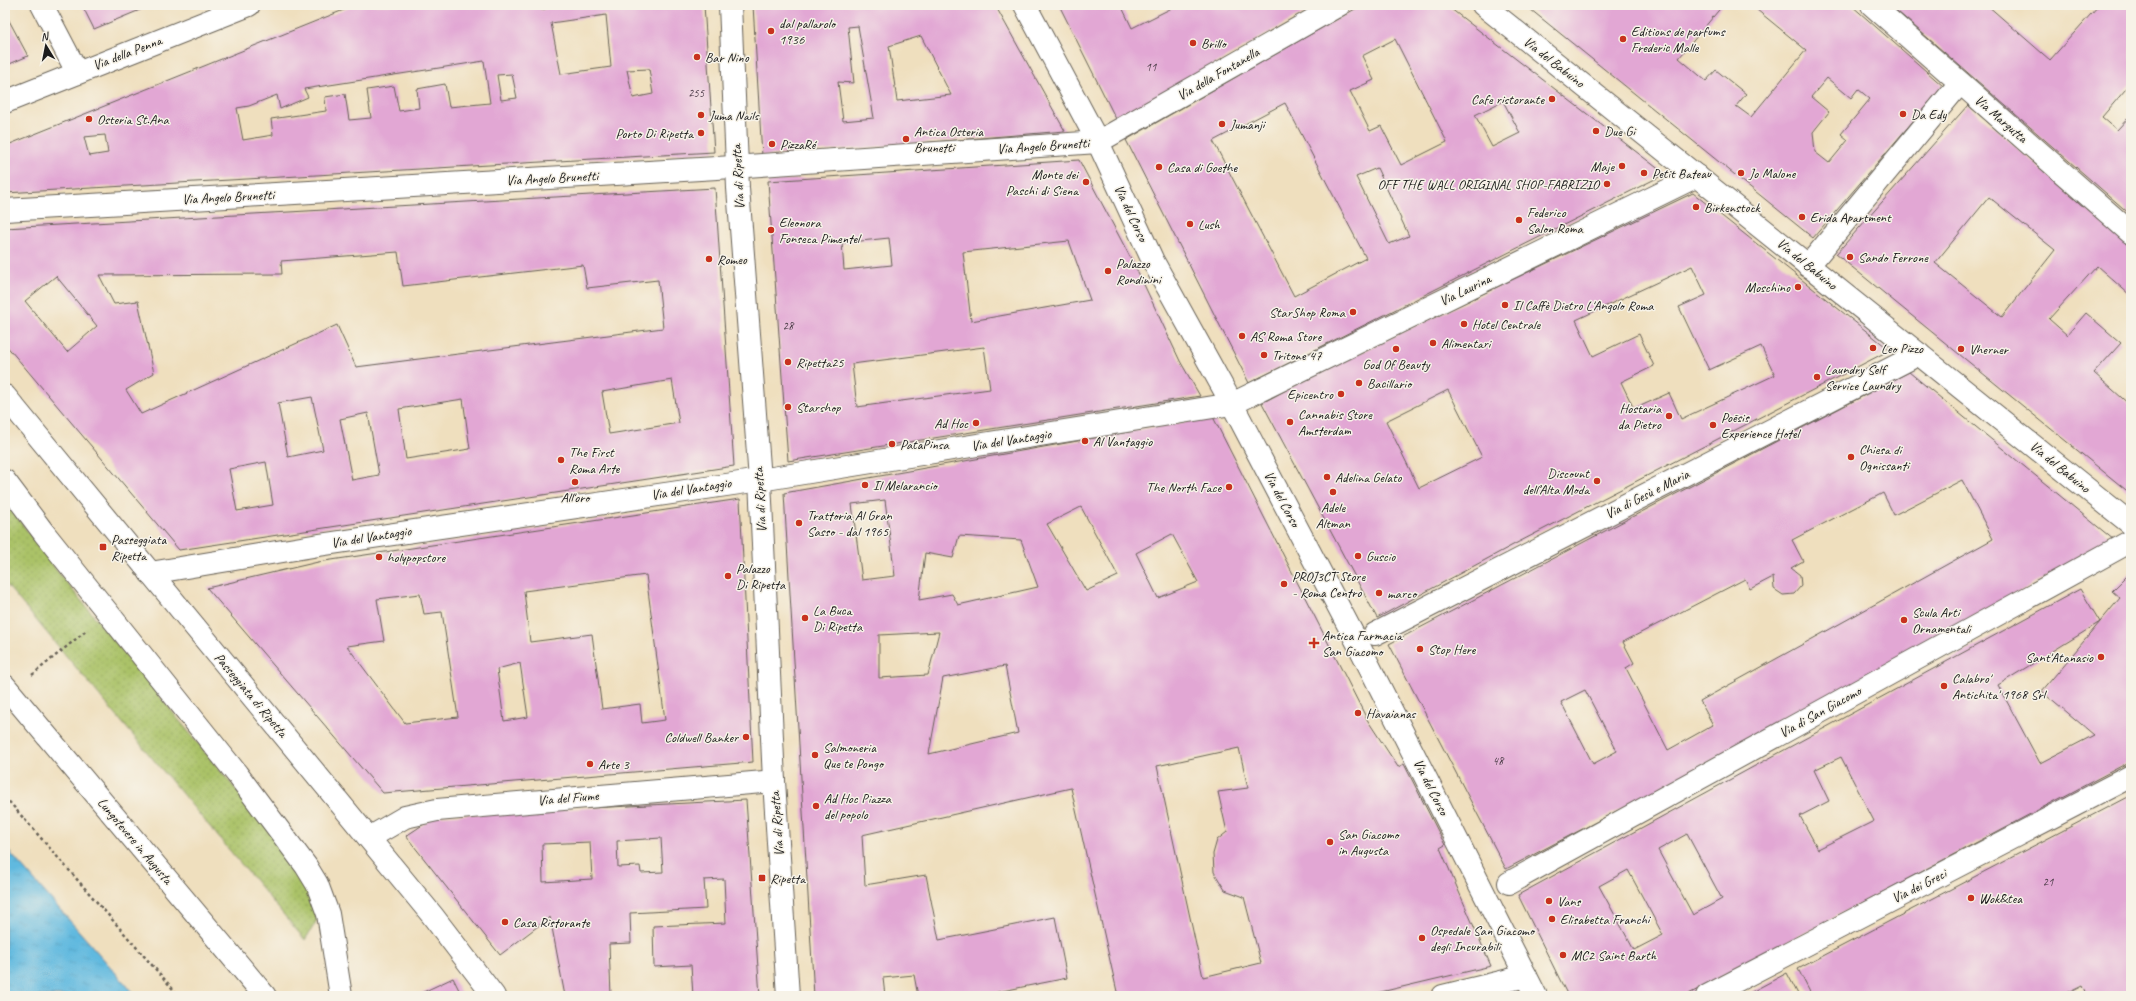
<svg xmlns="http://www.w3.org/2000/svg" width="2136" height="1001" font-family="Caveat,sans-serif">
  <defs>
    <pattern id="grass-dots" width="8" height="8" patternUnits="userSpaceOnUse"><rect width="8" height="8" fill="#aac267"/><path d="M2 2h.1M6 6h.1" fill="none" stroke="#92a659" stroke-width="1.8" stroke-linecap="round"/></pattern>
    <pattern id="water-ripples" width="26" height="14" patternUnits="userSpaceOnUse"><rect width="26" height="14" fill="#61b9df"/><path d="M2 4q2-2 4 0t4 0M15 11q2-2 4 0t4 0" fill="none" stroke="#549ebf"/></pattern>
  </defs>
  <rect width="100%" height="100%" fill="#f7f3e8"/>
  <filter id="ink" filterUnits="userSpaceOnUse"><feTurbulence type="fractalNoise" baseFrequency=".025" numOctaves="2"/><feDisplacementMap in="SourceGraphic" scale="8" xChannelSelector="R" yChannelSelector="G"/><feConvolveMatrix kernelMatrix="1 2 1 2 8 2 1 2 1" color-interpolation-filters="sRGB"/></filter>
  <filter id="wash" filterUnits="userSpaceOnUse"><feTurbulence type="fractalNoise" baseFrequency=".012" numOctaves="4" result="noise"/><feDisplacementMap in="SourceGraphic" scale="16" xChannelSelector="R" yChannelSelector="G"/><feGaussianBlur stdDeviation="0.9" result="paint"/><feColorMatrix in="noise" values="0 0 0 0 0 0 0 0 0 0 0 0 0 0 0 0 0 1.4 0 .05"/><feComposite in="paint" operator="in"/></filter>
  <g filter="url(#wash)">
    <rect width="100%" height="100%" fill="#efdfbe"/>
    <path fill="url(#grass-dots)" stroke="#636f42" d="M5,501L57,571L269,830L308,884L319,917L305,940L5,583Z"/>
    <path fill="url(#water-ripples)" stroke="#3e6a7e" d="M5,847L136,996H5Z"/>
    <g id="blocks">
      <g fill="#e2a7d4" fill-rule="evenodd">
        <path d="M82,5H152L94,29Z"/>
        <path d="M356,5H540L541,10L558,5H704L714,152L5,193V146ZM606,15L611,67L561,74L551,23ZM484,61L490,103L449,107L445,84L417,89L419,108L399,111L394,86L367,90L371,118L349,120L345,94L325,97L326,111L271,119L273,135L243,140L237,108L249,106L277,95L280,109L308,97L304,89ZM649,69L653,94L633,98L627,70ZM512,74L517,98L501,100L497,75ZM105,135L108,153L89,156L84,137Z"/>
        <path d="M753,5H995L1065,131L762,156ZM858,26L874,118L843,121L838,82L854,83L848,27ZM921,36L951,95L897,101L889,46Z"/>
        <path d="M1059,5H1121L1132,28L1174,7L1173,5H1317L1117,121Z"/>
        <path d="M1362,5H1446L1665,174L1249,383L1126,140ZM1395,39L1447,142L1401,165L1381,126L1370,131L1350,91L1374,80L1362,56ZM1503,101L1520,133L1492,147L1475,115ZM1285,103L1366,258L1294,296L1213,141ZM1377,168L1409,236L1389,244L1356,177Z"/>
        <path d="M1525,5H1723L1679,58L1706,81L1716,70L1746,94L1736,106L1751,117L1806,50L1751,5H1851L1943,86L1813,238ZM1827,78L1851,98L1858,89L1870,99L1841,134L1848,140L1829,163L1815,152L1813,132L1829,112L1811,97Z"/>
        <path d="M1890,5H1987L2050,60L2099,5H2131V83L2102,117L2117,130L2131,115V215Z"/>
        <path d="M5,13L28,56L5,66Z"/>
        <path d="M1968,105L2131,248V296L2097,266L2049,319L2067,335L2086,313L2121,343L2094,373L2131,406V494L1836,254ZM1989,197L2055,250L2002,317L1935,263Z"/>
        <path d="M1079,160L1139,274L1180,361L1200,396L788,461L768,181ZM889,238L892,265L844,270L842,243ZM1069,241L1090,300L971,321L963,252ZM984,347L990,389L857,407L852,364Z"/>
        <path d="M715,188L734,466L179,550L5,344V228ZM398,252L403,286L583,265L587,288L658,280L663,328L356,367L337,325L141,414L126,390L154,373L138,301L114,304L99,275L282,274L281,261ZM56,276L97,326L67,352L25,301ZM672,380L679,423L609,434L602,392ZM312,397L323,450L288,457L278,403ZM463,399L470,449L406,459L399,409ZM368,413L379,475L352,480L340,419ZM266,462L273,505L237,511L229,469Z"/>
        <path d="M1693,193L1890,350L1513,545L1377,618L1262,403L1312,376ZM1692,266L1706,295L1679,307L1709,370L1761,346L1775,375L1681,419L1669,393L1634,409L1621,382L1654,366L1639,334L1593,356L1576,320ZM1448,390L1482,457L1419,488L1386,421Z"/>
        <path d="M1909,372L2114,540L1682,777L1506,869L1389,644ZM1962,480L1993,539L1700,701L1713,725L1668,750L1626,668L1634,663L1623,642L1745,579L1750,589L1773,577L1774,589L1783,595L1794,594L1801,586L1800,575L1791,568L1803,561L1792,540L1883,493L1894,515ZM1585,690L1617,751L1593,764L1561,702Z"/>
        <path d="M1213,417L1368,721L1398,767L1404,764L1445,845L1440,848L1491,966L1364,996H1118L1071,788L862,835L865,885L926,875L939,940L1055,917L1067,978L978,996H918L914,975L883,978L885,996H814L784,493ZM885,500L895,576L862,580L852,504ZM1081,507L1118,576L1086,591L1047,524ZM1172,534L1198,582L1158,598L1136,553ZM959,536L1021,540L1038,587L958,605L952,594L919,600L925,553L953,558ZM939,632L928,675L879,678V635ZM1005,666L1018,733L929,754L943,678ZM1239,748L1248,788L1218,792L1227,832L1217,840L1213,854L1214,872L1225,890L1244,897L1261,963L1203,977L1157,766Z"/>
        <path d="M740,499L753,762L383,793L207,588L318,562ZM646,575L665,720L642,723L640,704L602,709L592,634L530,642L524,591ZM420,594L424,614L442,612L458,717L405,723L347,646L384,641L377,599ZM520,663L528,717L504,721L497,669Z"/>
        <path d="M2131,572V761L1685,996H1568L1518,895L2080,589L2100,622L2120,598L2112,591ZM2100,622L2042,691L2094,735L2040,763L1998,685ZM1841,757L1874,821L1818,849L1800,816L1829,801L1814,770ZM1687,834L1722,899L1693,915L1658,850ZM1628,870L1663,935L1634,950L1599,886Z"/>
        <path d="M2131,795V996H2087L2082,985L2060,996H1812L1798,969Z"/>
        <path d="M746,800L760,996H693L691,965L654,967L653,926L726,923L724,879L704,880L706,909L630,913L631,943L609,944L611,996H565L550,917L500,955L406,836L436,816ZM661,838L663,872L641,873L640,866L618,867L617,841ZM590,842L592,879L543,882L542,844Z"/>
        <path d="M1787,973L1799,996H1744Z"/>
        <path d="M453,978L462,996H415Z"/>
      </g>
    </g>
  </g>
  <g filter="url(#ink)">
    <use href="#blocks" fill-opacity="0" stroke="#666055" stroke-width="1"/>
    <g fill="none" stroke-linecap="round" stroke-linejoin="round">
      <defs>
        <g id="minor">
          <path d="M42,5L77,72"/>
          <path d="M730,5L738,188L760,480L774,781L788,996"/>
          <path d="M1025,5L1098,142L1153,261L1232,404L1357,642L1536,996"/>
          <path d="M1483,5L2131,524"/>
          <path d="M1872,5L2131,233"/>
          <path d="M5,102L249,5"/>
          <path d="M5,210L717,168L1098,142L1339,5"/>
          <path d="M1808,266L1960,83"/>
          <path d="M5,396L432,915L494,996"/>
          <path d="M150,573L319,545L760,480L1232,404L1697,176"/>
          <path d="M1375,634L1919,354"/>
          <path d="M369,838L405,817L437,810L774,781"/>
          <path d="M1509,883L2131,541"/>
          <path d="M1443,996L1526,976"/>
          <path d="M1707,996L2131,776"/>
        </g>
        <g id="major">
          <path d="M5,481L44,533L237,774L306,866L317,884L328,914L341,996"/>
          <path d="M5,686L265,996"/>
        </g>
      </defs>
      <use href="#minor" stroke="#666055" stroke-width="24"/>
      <use href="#major" stroke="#666055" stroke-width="24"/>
      <g stroke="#666055" stroke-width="2.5" stroke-dasharray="3 3" stroke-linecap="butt">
        <path d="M32,675L87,630"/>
        <path d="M5,797L179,996"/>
      </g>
      <use href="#minor" stroke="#fff" stroke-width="22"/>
      <use href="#major" stroke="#fff" stroke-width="22"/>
    </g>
  </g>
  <g fill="#c8321e" stroke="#f7f3e8" stroke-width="1.5">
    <circle cx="771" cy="31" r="4"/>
    <circle cx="1623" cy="39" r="4"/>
    <circle cx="1193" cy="43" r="4"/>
    <circle cx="697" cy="57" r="4"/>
    <circle cx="1552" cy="99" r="4"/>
    <circle cx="1903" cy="114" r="4"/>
    <circle cx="701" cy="115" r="4"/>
    <circle cx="89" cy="119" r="4"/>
    <circle cx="1222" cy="124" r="4"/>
    <circle cx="1596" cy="131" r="4"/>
    <circle cx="701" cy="133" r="4"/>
    <circle cx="906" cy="139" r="4"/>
    <circle cx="772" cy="144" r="4"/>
    <circle cx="1622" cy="166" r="4"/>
    <circle cx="1159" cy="167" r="4"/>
    <circle cx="1644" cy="173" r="4"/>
    <circle cx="1741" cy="173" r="4"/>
    <circle cx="1086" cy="182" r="4"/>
    <circle cx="1607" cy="184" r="4"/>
    <circle cx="1696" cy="207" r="4"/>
    <circle cx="1802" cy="217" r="4"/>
    <circle cx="1519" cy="220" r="4"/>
    <circle cx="1190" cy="224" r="4"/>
    <circle cx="771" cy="230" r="4"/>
    <circle cx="1850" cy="257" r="4"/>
    <circle cx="709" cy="259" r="4"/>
    <circle cx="1108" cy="271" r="4"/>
    <circle cx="1798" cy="287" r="4"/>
    <circle cx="1505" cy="305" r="4"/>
    <circle cx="1353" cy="312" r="4"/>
    <circle cx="1464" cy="324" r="4"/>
    <circle cx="1242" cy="336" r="4"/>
    <circle cx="1433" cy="343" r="4"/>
    <circle cx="1873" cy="348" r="4"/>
    <circle cx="1396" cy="349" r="4"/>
    <circle cx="1961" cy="349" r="4"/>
    <circle cx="1264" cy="355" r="4"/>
    <circle cx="788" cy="362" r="4"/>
    <circle cx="1817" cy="377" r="4"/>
    <circle cx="1359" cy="383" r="4"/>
    <circle cx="1341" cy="394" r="4"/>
    <circle cx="788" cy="407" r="4"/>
    <circle cx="1669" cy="416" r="4"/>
    <circle cx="1290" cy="422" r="4"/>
    <circle cx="976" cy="423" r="4"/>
    <circle cx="1713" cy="425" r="4"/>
    <circle cx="1085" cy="441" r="4"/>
    <circle cx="892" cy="444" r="4"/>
    <circle cx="1851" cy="457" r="4"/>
    <circle cx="561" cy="460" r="4"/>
    <circle cx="1327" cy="477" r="4"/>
    <circle cx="1597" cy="481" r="4"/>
    <circle cx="575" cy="482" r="4"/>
    <circle cx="865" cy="485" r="4"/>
    <circle cx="1229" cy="487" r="4"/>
    <circle cx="1333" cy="492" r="4"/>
    <circle cx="799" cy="523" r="4"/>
    <rect x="99" y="543" width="8" height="8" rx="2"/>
    <circle cx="1358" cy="556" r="4"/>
    <circle cx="379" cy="557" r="4"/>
    <circle cx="728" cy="576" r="4"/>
    <circle cx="1284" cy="584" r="4"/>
    <circle cx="1379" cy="593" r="4"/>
    <circle cx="805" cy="618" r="4"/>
    <circle cx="1904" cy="620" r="4"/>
    <path d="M1312 637h4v4h4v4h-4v4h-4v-4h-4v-4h4z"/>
    <circle cx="1420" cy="649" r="4"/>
    <circle cx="2101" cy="657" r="4"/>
    <circle cx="1944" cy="686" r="4"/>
    <circle cx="1358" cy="713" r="4"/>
    <circle cx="746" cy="737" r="4"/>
    <circle cx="815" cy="755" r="4"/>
    <circle cx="590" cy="764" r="4"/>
    <circle cx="816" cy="806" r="4"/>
    <circle cx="1330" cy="842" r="4"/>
    <rect x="758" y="874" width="8" height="8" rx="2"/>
    <circle cx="1971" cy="898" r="4"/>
    <circle cx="1549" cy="901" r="4"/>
    <circle cx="1552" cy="919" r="4"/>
    <circle cx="505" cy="922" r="4"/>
    <circle cx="1422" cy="938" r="4"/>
    <circle cx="1563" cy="955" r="4"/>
  </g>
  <g text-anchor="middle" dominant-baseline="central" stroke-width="3" stroke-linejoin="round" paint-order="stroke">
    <g font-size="12" fill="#4e3f4a">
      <text x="1151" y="67">11</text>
      <text x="696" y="93">255</text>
      <text x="788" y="326">28</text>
      <text x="1498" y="761">48</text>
      <text x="2048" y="882">21</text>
    </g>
    <g font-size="14" fill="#1c1c1c" stroke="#f7f3e8" text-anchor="start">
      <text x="779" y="23">dal pallarolo<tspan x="779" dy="16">1936</tspan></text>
      <text x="1631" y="31">Editions de parfums<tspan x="1631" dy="16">Frederic Malle</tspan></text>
      <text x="1201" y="43">Brillo</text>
      <text x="705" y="57">Bar Nino</text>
      <text x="1544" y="99" text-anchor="end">Cafe ristorante</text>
      <text x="1911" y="114">Da Edy</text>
      <text x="709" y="115">Juma Nails</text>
      <text x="97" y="119">Osteria St.Ana</text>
      <text x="1230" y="124">Jumanji</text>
      <text x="914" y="131">Antica Osteria<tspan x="914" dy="16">Brunetti</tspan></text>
      <text x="1604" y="131">Due Gi</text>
      <text x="693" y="133" text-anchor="end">Porto Di Ripetta</text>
      <text x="780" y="144">PizzaRé</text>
      <text x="1614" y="166" text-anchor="end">Maje</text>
      <text x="1167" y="167">Casa di Goethe</text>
      <text x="1652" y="173">Petit Bateau</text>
      <text x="1749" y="173">Jo Malone</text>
      <text x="1078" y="174" text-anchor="end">Monte dei<tspan x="1078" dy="16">Paschi di Siena</tspan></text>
      <text x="1599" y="184" text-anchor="end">OFF THE WALL ORIGINAL SHOP-FABRIZIO</text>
      <text x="1704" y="207">Birkenstock</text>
      <text x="1527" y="212">Federico<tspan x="1527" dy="16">Salon Roma</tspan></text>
      <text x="1810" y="217">Erida Apartment</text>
      <text x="779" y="222">Eleonora<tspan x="779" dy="16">Fonseca Pimentel</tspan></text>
      <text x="1198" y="224">Lush</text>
      <text x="1858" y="257">Sando Ferrone</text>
      <text x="717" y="259">Romeo</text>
      <text x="1116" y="263">Palazzo<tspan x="1116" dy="16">Rondinini</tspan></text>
      <text x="1790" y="287" text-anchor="end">Moschino</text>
      <text x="1513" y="305">Il Caffè Dietro L'Angolo Roma</text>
      <text x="1345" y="312" text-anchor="end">StarShop Roma</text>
      <text x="1472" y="324">Hotel Centrale</text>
      <text x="1250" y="336">AS Roma Store</text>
      <text x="1441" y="343">Alimentari</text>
      <text x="1881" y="348">Leo Pizzo</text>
      <text x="1969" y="349">Vherner</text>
      <text x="1272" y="355">Tritone 47</text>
      <text x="796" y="362">Ripetta25</text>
      <text x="1396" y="364" text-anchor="middle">God Of Beauty</text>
      <text x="1825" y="369">Laundry Self<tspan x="1825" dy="16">Service Laundry</tspan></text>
      <text x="1367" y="383">Bacillario</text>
      <text x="1333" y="394" text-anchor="end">Epicentro</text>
      <text x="796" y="407">Starshop</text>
      <text x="1661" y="408" text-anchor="end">Hostaria<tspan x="1661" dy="16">da Pietro</tspan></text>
      <text x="1298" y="414">Cannabis Store<tspan x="1298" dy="16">Amsterdam</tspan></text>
      <text x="1721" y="417">Poēsis<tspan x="1721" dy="16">Experience Hotel</tspan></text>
      <text x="968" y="423" text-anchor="end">Ad Hoc</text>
      <text x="1093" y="441">Al Vantaggio</text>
      <text x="900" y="444">PataPinsa</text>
      <text x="1859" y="449">Chiesa di<tspan x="1859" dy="16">Ognissanti</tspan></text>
      <text x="569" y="452">The First<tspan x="569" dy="16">Roma Arte</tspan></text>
      <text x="1589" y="473" text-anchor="end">Discount<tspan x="1589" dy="16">dell’Alta Moda</tspan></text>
      <text x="1335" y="477">Adelina Gelato</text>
      <text x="873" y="485">Il Melarancio</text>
      <text x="1221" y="487" text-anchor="end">The North Face</text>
      <text x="575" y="497" text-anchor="middle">All'oro</text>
      <text x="1333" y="507" text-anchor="middle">Adele<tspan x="1333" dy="16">Altman</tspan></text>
      <text x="807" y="515">Trattoria Al Gran<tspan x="807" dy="16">Sasso - dal 1965</tspan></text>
      <text x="111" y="539">Passeggiata<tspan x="111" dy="16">Ripetta</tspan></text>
      <text x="1366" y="556">Guscio</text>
      <text x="387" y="557">holypopstore</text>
      <text x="736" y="568">Palazzo<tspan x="736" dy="16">Di Ripetta</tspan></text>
      <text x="1292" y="576">PROJ3CT Store<tspan x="1292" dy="16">- Roma Centro</tspan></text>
      <text x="1387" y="593">marco</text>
      <text x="813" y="610">La Buca<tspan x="813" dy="16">Di Ripetta</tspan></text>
      <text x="1912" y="612">Scula Arti<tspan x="1912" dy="16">Ornamentali</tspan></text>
      <text x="1322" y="635">Antica Farmacia<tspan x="1322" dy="16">San Giacomo</tspan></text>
      <text x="1428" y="649">Stop Here</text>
      <text x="2093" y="657" text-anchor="end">Sant'Atanasio</text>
      <text x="1952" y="678">Calabro'<tspan x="1952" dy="16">Antichita' 1968 Srl</tspan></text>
      <text x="1366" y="713">Havaianas</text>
      <text x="738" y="737" text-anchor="end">Coldwell Banker</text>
      <text x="823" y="747">Salmoneria<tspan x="823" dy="16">Que te Pongo</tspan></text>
      <text x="598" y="764">Arte 3</text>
      <text x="824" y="798">Ad Hoc Piazza<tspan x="824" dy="16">del popolo</tspan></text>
      <text x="1338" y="834">San Giacomo<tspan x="1338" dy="16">in Augusta</tspan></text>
      <text x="770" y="878">Ripetta</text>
      <text x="1979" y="898">Wok&amp;tea</text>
      <text x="1557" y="901">Vans</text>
      <text x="1560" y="919">Elisabetta Franchi</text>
      <text x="513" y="922">Casa Ristorante</text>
      <text x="1430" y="930">Ospedale San Giacomo<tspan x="1430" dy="16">degli Incurabili</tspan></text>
      <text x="1571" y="955">MC2 Saint Barth</text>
    </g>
    <g font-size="14" fill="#1c1c1c" stroke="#f7f3e8">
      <text transform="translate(127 53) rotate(-21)">Via della Penna</text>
      <text transform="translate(1554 62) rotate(38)">Via del Babuino</text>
      <text transform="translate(1218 74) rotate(-30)">Via della Fontanella</text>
      <text transform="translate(2001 119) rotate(41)">Via Margutta</text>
      <text transform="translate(1043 146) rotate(-4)">Via Angelo Brunetti</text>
      <text transform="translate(738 177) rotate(-93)">Via di Ripetta</text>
      <text transform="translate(552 178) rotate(-3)">Via Angelo Brunetti</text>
      <text transform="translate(228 197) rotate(-3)">Via Angelo Brunetti</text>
      <text transform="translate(1131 213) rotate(65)">Via del Corso</text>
      <text transform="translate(1807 264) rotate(39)">Via del Babuino</text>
      <text transform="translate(1465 290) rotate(-26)">Via Laurina</text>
      <text transform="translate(1011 440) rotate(-9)">Via del Vantaggio</text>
      <text transform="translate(2060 467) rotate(39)">Via del Babuino</text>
      <text transform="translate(691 489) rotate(-9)">Via del Vantaggio</text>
      <text transform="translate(1647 494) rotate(-27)">Via di Gesù e Maria</text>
      <text transform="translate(1282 499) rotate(62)">Via del Corso</text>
      <text transform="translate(760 500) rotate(-93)">Via di Ripetta</text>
      <text transform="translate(371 537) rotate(-9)">Via del Vantaggio</text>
      <text transform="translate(251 695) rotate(50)">Passeggiata di Ripetta</text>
      <text transform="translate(1820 712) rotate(-29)">Via di San Giacomo</text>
      <text transform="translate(1431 787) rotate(63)">Via del Corso</text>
      <text transform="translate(568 798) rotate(-5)">Via del Fiume</text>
      <text transform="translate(777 824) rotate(-94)">Via di Ripetta</text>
      <text transform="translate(135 841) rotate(50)">Lungotevere in Augusta</text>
      <text transform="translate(1919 886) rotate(-27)">Via dei Greci</text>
    </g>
  </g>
  <rect width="2136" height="1001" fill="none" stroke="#f7f3e8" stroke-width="20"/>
  <g transform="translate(46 46) rotate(350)" stroke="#f7f3e8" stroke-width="3" paint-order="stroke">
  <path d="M0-3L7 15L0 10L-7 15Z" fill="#1c1c1c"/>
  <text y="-6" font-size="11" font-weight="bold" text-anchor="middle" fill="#1c1c1c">N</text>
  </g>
</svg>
